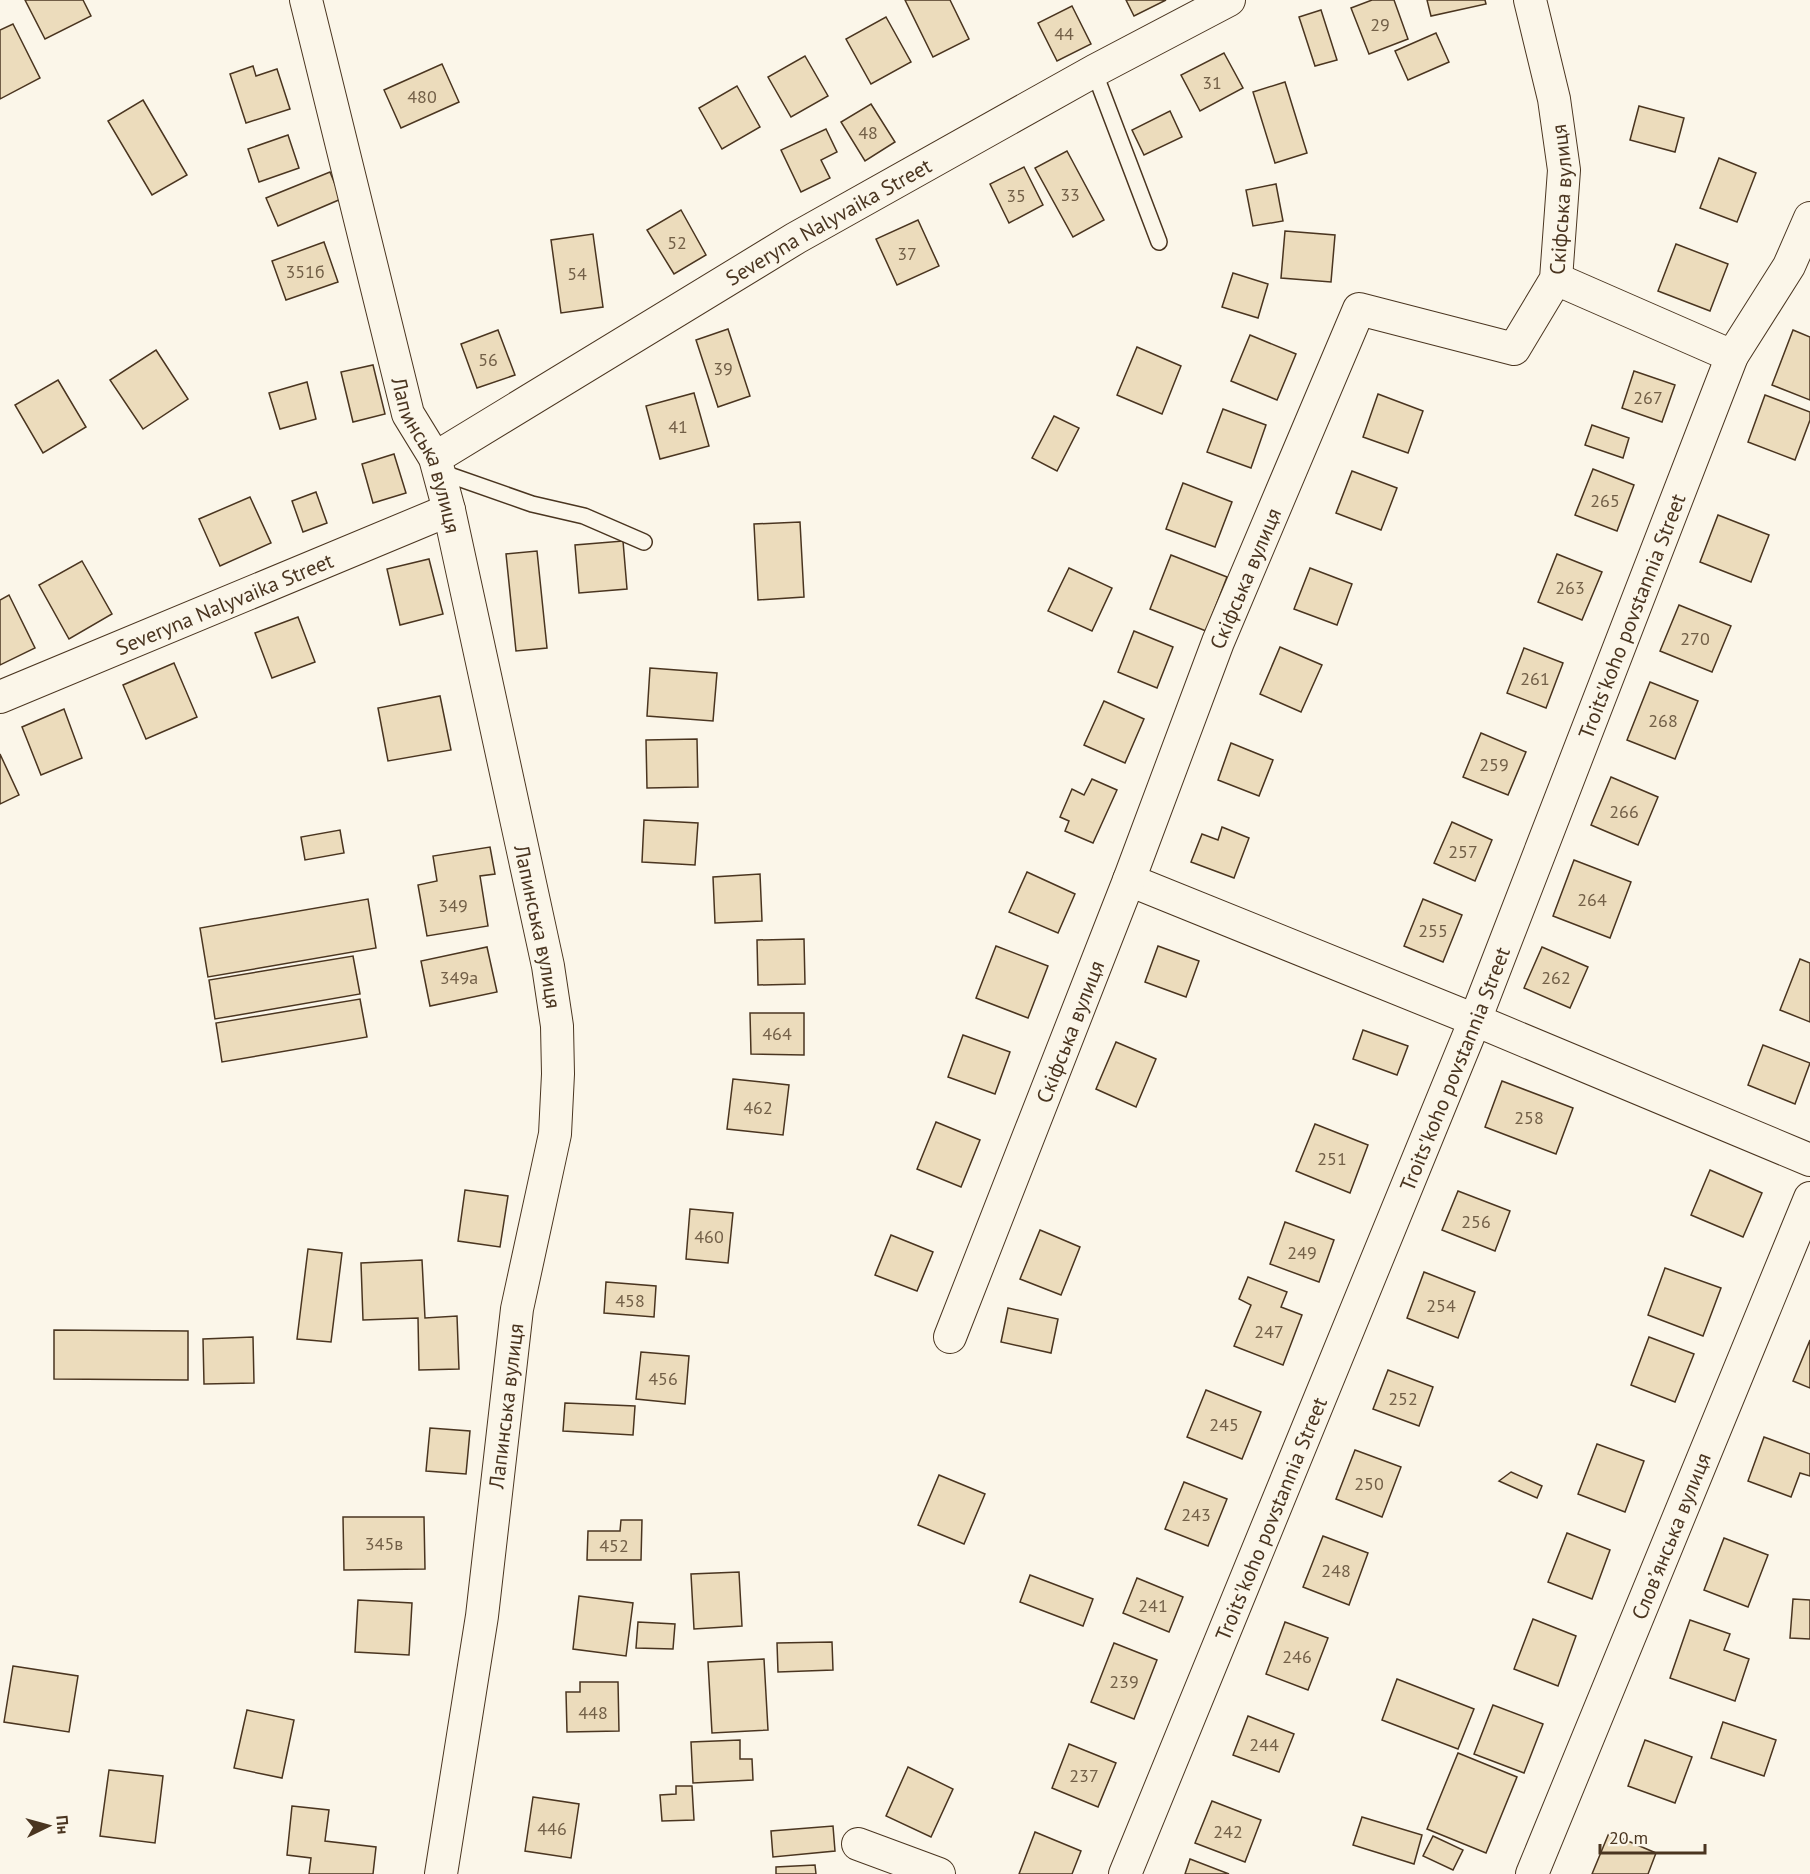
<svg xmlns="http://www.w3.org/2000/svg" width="1810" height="1874" font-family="'PT Sans',sans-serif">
  <rect width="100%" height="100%" fill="#fbf6e9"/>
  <g fill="#ecdcbc" stroke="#4a3520" stroke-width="1.5">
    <path d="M25,0H83L91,16L45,39Z"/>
    <path d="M905,0H950L969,39L933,57Z"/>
    <path d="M1126,0H1166L1134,16Z"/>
    <path d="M1372,0H1394L1408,39L1369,54L1351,8Z"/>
    <path d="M1427,0H1485L1486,4L1431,16Z"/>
    <path d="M1072,6L1091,44L1057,61L1038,23Z"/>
    <path d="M1321,10L1337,60L1315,66L1299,17Z"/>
    <path d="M886,17L911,62L871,84L846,39Z"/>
    <path d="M13,24L40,78L0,99V30Z"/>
    <path d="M1436,33L1449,62L1408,80L1395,51Z"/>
    <path d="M1224,53L1243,88L1200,111L1181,75Z"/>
    <path d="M805,56L828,96L791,117L768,77Z"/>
    <path d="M442,64L459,102L401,128L384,90Z"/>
    <path d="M253,66L256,76L277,69L290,109L246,123L230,74Z"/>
    <path d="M1285,82L1307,153L1275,163L1253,92Z"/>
    <path d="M737,86L760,127L722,149L699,108Z"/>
    <path d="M143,100L187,175L152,195L108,121Z"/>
    <path d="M871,104L895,142L865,161L841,122Z"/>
    <path d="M1639,106L1684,118L1675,152L1630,140Z"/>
    <path d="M1170,111L1182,137L1144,155L1132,130Z"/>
    <path d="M826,129L837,152L821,160L830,178L801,192L781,150Z"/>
    <path d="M288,135L299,168L259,182L248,149Z"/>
    <path d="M1067,151L1104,220L1073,237L1035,168Z"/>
    <path d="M1719,158L1756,173L1737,222L1700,208Z"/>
    <path d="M1024,167L1043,205L1009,223L990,184Z"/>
    <path d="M330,172L341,199L278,226L266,198Z"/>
    <path d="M1276,184L1283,221L1253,226L1246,190Z"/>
    <path d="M681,210L706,255L674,274L647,230Z"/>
    <path d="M918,220L939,266L897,285L876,239Z"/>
    <path d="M1285,231L1335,235L1331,282L1281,278Z"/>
    <path d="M593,234L603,307L561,313L551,240Z"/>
    <path d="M324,242L338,282L286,300L272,261Z"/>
    <path d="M1676,244L1728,264L1710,311L1658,291Z"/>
    <path d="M1233,273L1268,284L1258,318L1222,307Z"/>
    <path d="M728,329L750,396L718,407L696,340Z"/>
    <path d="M498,330L515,375L477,388L461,344Z"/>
    <path d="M1793,330L1810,337V400L1772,385Z"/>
    <path d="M1250,335L1296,354L1277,400L1231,381Z"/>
    <path d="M1137,347L1181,366L1162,414L1117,395Z"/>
    <path d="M156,350L188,399L143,429L110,380Z"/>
    <path d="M373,365L385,414L353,422L341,372Z"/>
    <path d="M1634,371L1675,385L1662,422L1622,408Z"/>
    <path d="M58,380L86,427L43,453L15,405Z"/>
    <path d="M307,382L316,419L280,429L269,393Z"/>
    <path d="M694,393L709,446L660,459L646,406Z"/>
    <path d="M1378,394L1423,411L1408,453L1363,437Z"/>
    <path d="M1765,395L1810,412V420L1795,460L1748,442Z"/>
    <path d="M1223,409L1266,425L1251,468L1207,452Z"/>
    <path d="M1054,416L1079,428L1057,471L1032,458Z"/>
    <path d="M1592,425L1629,438L1623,458L1585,445Z"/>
    <path d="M394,454L406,493L373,503L362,464Z"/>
    <path d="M1593,469L1634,485L1617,531L1575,515Z"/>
    <path d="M1352,471L1397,488L1381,530L1336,513Z"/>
    <path d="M1183,483L1232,502L1215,547L1166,529Z"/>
    <path d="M316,492L327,523L303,532L292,501Z"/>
    <path d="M250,497L271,543L220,566L199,519Z"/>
    <path d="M1718,515L1769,535L1751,582L1700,562Z"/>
    <path d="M800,522L804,597L758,600L754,524Z"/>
    <path d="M623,541L627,589L579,593L575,545Z"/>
    <path d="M537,551L547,648L516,651L506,554Z"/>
    <path d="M1557,554L1602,572L1582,620L1538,602Z"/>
    <path d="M1171,555L1227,577L1206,631L1150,609Z"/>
    <path d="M429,559L443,614L400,625L387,569Z"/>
    <path d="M82,561L112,614L69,639L39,585Z"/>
    <path d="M1069,568L1112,588L1092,631L1048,611Z"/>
    <path d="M1310,568L1352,584L1337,625L1294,609Z"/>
    <path d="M9,595L35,648L0,665V600Z"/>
    <path d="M1679,605L1731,626L1712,672L1660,651Z"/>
    <path d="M298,617L315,662L272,678L255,633Z"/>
    <path d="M1134,631L1173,647L1157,688L1118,672Z"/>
    <path d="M1280,647L1322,665L1301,712L1260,694Z"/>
    <path d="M1524,648L1563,663L1546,708L1507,693Z"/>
    <path d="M174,663L197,717L146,739L123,685Z"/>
    <path d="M650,668L717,673L713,721L647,716Z"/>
    <path d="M1650,682L1698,701L1675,759L1627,740Z"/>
    <path d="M440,696L451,750L388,761L378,708Z"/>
    <path d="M1104,701L1144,719L1125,763L1084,745Z"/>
    <path d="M64,709L82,758L41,775L22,727Z"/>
    <path d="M1481,733L1526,752L1508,795L1463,777Z"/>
    <path d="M697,739L698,787L647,788L646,740Z"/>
    <path d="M1231,743L1273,760L1259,796L1218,780Z"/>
    <path d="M0,754L19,795L0,804Z"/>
    <path d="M1611,777L1658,797L1638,845L1591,825Z"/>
    <path d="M1092,779L1117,790L1093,843L1065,831L1069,821L1060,817L1072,789L1084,795Z"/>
    <path d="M644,820L698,823L695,865L642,862Z"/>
    <path d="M1452,822L1492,840L1475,881L1434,863Z"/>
    <path d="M1222,827L1249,838L1234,878L1191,862L1202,834L1218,840Z"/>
    <path d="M340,830L344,853L305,860L301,837Z"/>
    <path d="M490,847L495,874L480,876L488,926L427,936L418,885L437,881L433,856Z"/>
    <path d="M1574,860L1631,882L1610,938L1553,916Z"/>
    <path d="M1027,872L1075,894L1058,933L1009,912Z"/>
    <path d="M760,874L762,921L715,923L713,877Z"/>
    <path d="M368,899L376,948L208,977L200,928Z"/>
    <path d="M1423,899L1462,915L1443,962L1404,946Z"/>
    <path d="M804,939L805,984L758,985L757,940Z"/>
    <path d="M996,946L1048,966L1028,1018L976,998Z"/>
    <path d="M1158,946L1199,961L1186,997L1145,982Z"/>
    <path d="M487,947L497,992L430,1006L421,961Z"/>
    <path d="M1542,947L1588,967L1570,1008L1524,988Z"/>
    <path d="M353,956L360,994L215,1019L209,980Z"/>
    <path d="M1800,959L1810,963V1022L1780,1010Z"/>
    <path d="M360,999L367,1037L222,1062L216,1023Z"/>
    <path d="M750,1013H804V1055L751,1054Z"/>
    <path d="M1363,1030L1408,1046L1397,1075L1353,1059Z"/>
    <path d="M963,1035L1010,1052L995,1094L948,1077Z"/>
    <path d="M1116,1042L1156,1059L1136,1107L1096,1089Z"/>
    <path d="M1763,1045L1810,1063L1795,1104L1748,1085Z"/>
    <path d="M733,1079L789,1085L783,1135L727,1129Z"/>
    <path d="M1502,1081L1573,1108L1556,1154L1485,1127Z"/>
    <path d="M936,1122L980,1140L961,1187L917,1169Z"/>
    <path d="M1315,1124L1368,1145L1350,1193L1296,1171Z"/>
    <path d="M1710,1170L1762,1193L1743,1237L1691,1215Z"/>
    <path d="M465,1190L508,1196L500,1247L458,1241Z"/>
    <path d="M1458,1191L1510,1211L1495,1251L1442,1230Z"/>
    <path d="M690,1209L733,1213L728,1263L686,1259Z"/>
    <path d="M1285,1222L1334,1240L1319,1282L1270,1264Z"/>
    <path d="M1040,1230L1080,1247L1061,1295L1020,1279Z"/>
    <path d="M891,1235L933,1252L917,1291L875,1275Z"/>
    <path d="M308,1249L342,1253L331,1342L297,1339Z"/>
    <path d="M422,1260L425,1318L457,1316L459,1369L419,1370L418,1318L363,1320L361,1263Z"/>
    <path d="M1665,1268L1721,1288L1703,1336L1648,1315Z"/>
    <path d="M1424,1272L1475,1292L1458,1338L1407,1318Z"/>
    <path d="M1248,1277L1287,1292L1281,1307L1302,1315L1283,1365L1234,1346L1251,1305L1239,1299Z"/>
    <path d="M606,1282L656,1286L654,1317L604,1313Z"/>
    <path d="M1008,1308L1058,1319L1051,1353L1001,1342Z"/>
    <path d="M54,1330L188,1331V1380L54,1379Z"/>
    <path d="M253,1337L254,1383L204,1384L203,1339Z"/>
    <path d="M1649,1337L1694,1354L1675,1402L1631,1385Z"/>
    <path d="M1810,1340V1388L1793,1381Z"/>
    <path d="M641,1352L689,1356L685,1404L636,1399Z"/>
    <path d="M1388,1370L1433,1387L1419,1426L1373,1409Z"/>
    <path d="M1206,1390L1261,1412L1242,1459L1187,1437Z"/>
    <path d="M565,1403L635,1406L633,1435L563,1431Z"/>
    <path d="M430,1428L470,1431L466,1474L426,1471Z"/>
    <path d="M1764,1437L1810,1454V1476L1800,1473L1791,1497L1748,1481Z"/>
    <path d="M1597,1444L1644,1461L1625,1512L1578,1494Z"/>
    <path d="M1355,1450L1401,1467L1382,1517L1336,1499Z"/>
    <path d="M1511,1472L1542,1486L1537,1498L1499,1481Z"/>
    <path d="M939,1475L985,1494L964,1544L918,1525Z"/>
    <path d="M1184,1482L1227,1499L1208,1546L1165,1529Z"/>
    <path d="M343,1517H424L425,1569L344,1570Z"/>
    <path d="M621,1520H642L641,1560H587L588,1531H620Z"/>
    <path d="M1567,1533L1610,1550L1592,1599L1548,1582Z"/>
    <path d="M1323,1536L1368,1553L1349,1605L1303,1587Z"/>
    <path d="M1724,1538L1768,1555L1748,1607L1704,1590Z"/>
    <path d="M739,1572L742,1626L694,1629L691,1574Z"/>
    <path d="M1030,1575L1093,1599L1083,1626L1020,1602Z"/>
    <path d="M1137,1578L1183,1597L1169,1632L1123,1613Z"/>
    <path d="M579,1596L633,1603L626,1656L573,1649Z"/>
    <path d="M1793,1599L1810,1600V1639L1790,1638Z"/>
    <path d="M358,1600L412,1603L409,1655L355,1652Z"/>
    <path d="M1533,1619L1576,1636L1558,1686L1514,1669Z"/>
    <path d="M1690,1620L1730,1634L1724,1650L1749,1659L1735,1701L1670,1678Z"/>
    <path d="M638,1622L675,1624L673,1649L636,1648Z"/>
    <path d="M1285,1622L1328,1638L1308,1690L1266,1674Z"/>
    <path d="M832,1642L833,1670L778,1672L777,1643Z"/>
    <path d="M1114,1643L1157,1660L1134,1719L1091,1702Z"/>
    <path d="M764,1659L768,1730L712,1733L708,1662Z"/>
    <path d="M13,1666L78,1676L69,1732L4,1722Z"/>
    <path d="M1397,1679L1474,1709L1458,1749L1382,1720Z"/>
    <path d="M580,1682H618L619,1731L567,1732L566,1692H580Z"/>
    <path d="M1493,1705L1543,1724L1524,1773L1474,1754Z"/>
    <path d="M247,1710L294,1720L282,1778L234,1768Z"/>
    <path d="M1248,1716L1294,1734L1279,1772L1233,1755Z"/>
    <path d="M1723,1722L1776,1740L1764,1776L1711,1758Z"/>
    <path d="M740,1740V1759H752L753,1780L693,1783L691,1742Z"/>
    <path d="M1645,1740L1692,1757L1675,1803L1628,1786Z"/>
    <path d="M1069,1744L1116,1763L1098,1807L1052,1788Z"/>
    <path d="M1458,1753L1517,1777L1486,1853L1427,1829Z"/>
    <path d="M908,1767L953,1789L931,1837L886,1816Z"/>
    <path d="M109,1770L163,1776L155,1843L100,1836Z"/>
    <path d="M676,1786H692L694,1820L662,1821L660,1795L676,1794Z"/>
    <path d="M533,1797L579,1804L571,1858L525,1851Z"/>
    <path d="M1212,1801L1261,1820L1245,1862L1195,1843Z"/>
    <path d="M292,1806L329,1810L325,1841L376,1847L373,1874H309L311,1858L287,1855Z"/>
    <path d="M1362,1817L1422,1835L1414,1864L1353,1845Z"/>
    <path d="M833,1826L835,1851L773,1857L771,1831Z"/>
    <path d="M1035,1832L1081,1851L1072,1874H1019Z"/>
    <path d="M1609,1833L1656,1853L1648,1874H1592Z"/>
    <path d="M1433,1836L1463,1850L1453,1870L1423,1856Z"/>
    <path d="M1190,1859L1229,1874H1185Z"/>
    <path d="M815,1865L816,1874H776V1867Z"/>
  </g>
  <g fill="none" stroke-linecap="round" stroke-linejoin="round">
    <defs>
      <g id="service">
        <path d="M1094,71L1159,242"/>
        <path d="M438,471L532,504L584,516L644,542"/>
      </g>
      <g id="minor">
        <path id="s1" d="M306,0L408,414L435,458L449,510L548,966L557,1026L558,1074L555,1134L517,1309L482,1616L441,1874"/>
        <path d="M1556,279L1732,356"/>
        <path id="s2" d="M435,458L796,238L1094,71L1229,0"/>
        <path id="s3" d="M0,697L449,510"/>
        <path d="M1129,880L1475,1020L1810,1160"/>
        <path id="s4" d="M950,1337L1129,880L1218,642L1359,309L1514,349L1556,279L1564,170L1554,99L1530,0"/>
        <path d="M858,1844L939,1874"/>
        <path id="s5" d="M1125,1874L1475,1020L1732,356L1789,266L1810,218"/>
        <path d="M1532,1874L1810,1198"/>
      </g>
    </defs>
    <use href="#service" stroke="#4a3520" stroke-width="18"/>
    <use href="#minor" stroke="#4a3520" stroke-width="34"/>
    <use href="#service" stroke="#fbf6e9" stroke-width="15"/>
    <use href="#minor" stroke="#fbf6e9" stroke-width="32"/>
  </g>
  <g text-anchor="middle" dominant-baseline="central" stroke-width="4.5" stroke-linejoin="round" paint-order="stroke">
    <g font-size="18" fill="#725f47">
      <text x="1380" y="24">29</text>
      <text x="1064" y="33">44</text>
      <text x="1212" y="82">31</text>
      <text x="422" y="96">480</text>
      <text x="868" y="132">48</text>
      <text x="1070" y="194">33</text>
      <text x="1016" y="195">35</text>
      <text x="677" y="242">52</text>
      <text x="907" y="253">37</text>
      <text x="305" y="271">351б</text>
      <text x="577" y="273">54</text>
      <text x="488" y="359">56</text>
      <text x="723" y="368">39</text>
      <text x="1648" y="397">267</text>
      <text x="678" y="426">41</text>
      <text x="1605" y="500">265</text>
      <text x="1570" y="587">263</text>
      <text x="1695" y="638">270</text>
      <text x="1535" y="678">261</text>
      <text x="1663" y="720">268</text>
      <text x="1494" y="764">259</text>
      <text x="1624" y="811">266</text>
      <text x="1463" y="851">257</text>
      <text x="1592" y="899">264</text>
      <text x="453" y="905">349</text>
      <text x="1433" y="930">255</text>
      <text x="459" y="977">349а</text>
      <text x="1556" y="977">262</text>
      <text x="777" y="1033">464</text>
      <text x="758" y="1107">462</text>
      <text x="1529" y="1117">258</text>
      <text x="1332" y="1158">251</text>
      <text x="1476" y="1221">256</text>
      <text x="709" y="1236">460</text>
      <text x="1302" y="1252">249</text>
      <text x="630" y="1300">458</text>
      <text x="1441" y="1305">254</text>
      <text x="1269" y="1331">247</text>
      <text x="663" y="1378">456</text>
      <text x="1403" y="1398">252</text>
      <text x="1224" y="1424">245</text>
      <text x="1369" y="1483">250</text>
      <text x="1196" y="1514">243</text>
      <text x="384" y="1543">345в</text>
      <text x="614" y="1545">452</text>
      <text x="1336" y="1570">248</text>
      <text x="1153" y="1605">241</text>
      <text x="1297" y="1656">246</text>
      <text x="1124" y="1681">239</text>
      <text x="593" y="1712">448</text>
      <text x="1264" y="1744">244</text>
      <text x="1084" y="1775">237</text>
      <text x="552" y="1828">446</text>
      <text x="1228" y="1831">242</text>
    </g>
    <g font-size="21" fill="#4a3520" stroke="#fbf6e9">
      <text stroke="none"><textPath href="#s4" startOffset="1428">Скіфська вулиця</textPath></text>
      <text stroke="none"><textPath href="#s2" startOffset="459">Severyna Nalyvaika Street</textPath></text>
      <text stroke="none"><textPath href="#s1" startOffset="472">Лапинська вулиця</textPath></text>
      <text stroke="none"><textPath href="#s4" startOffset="814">Скіфська вулиця</textPath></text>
      <text stroke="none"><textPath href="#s3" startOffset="243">Severyna Nalyvaika Street</textPath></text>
      <text stroke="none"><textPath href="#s5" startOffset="1356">Troits'koho povstannia Street</textPath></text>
      <text stroke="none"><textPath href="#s1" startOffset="958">Лапинська вулиця</textPath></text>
      <text stroke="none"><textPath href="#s4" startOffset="328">Скіфська вулиця</textPath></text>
      <text stroke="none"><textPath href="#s5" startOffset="870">Troits'koho povstannia Street</textPath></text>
      <text transform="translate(506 1406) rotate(-83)">Лапинська вулиця</text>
      <text stroke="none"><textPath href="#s5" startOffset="384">Troits'koho povstannia Street</textPath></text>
      <text transform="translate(1671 1536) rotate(-68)">Словʼянська вулиця</text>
    </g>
  </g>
  <g transform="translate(48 1826) rotate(85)" stroke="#fbf6e9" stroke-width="4.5" paint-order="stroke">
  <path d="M0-4.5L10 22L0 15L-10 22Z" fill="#4a3520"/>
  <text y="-9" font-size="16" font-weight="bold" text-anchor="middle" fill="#4a3520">Пн</text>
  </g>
  <path d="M1600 1844v9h105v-9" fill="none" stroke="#4a3520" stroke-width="3"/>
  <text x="1609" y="1844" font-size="18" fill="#4a3520" stroke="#fbf6e9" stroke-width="4.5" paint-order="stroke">20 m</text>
</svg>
